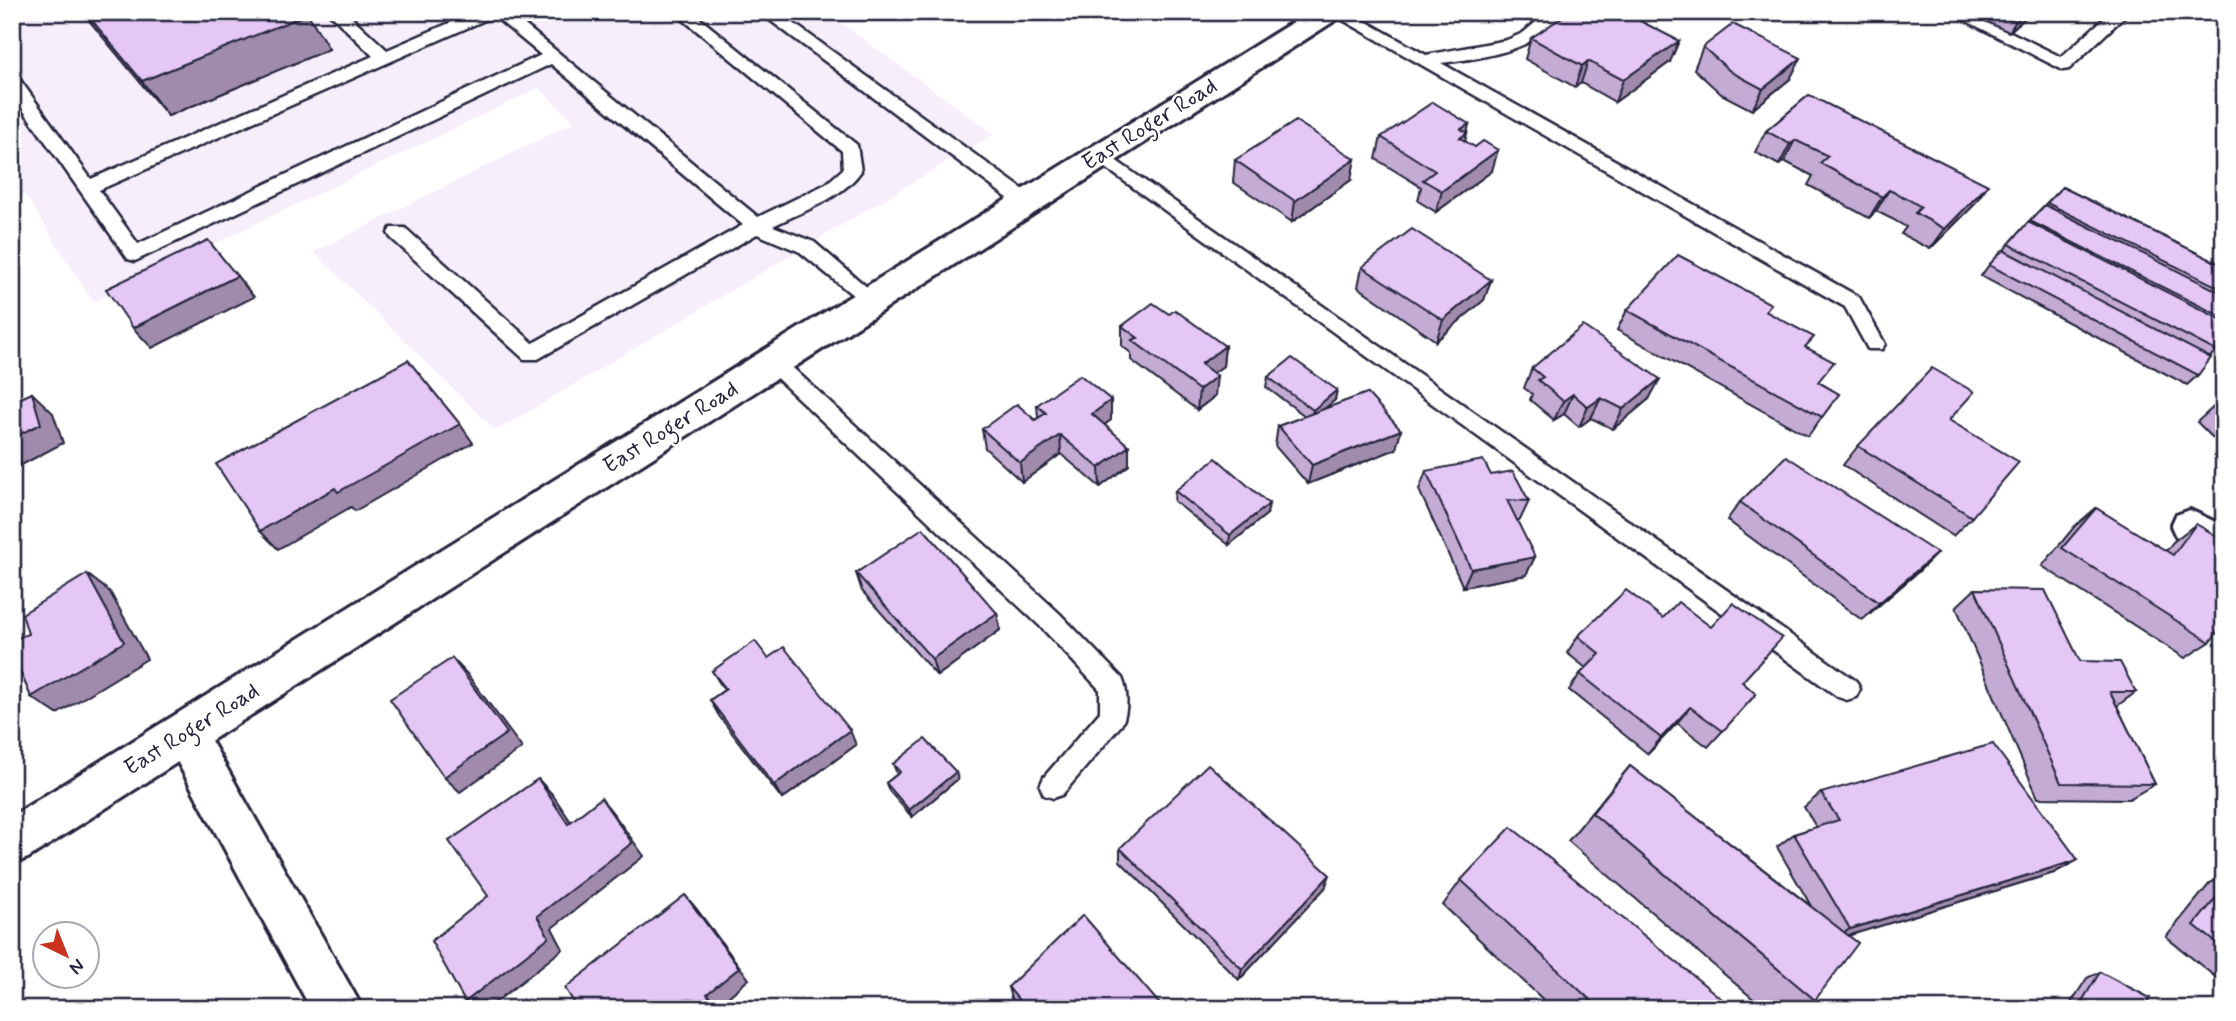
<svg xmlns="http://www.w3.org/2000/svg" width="2236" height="1021" font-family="Mynerve,sans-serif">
  <rect width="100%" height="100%" fill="#fff"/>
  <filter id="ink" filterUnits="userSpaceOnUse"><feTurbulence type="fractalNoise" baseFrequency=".0143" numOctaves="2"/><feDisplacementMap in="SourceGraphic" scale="14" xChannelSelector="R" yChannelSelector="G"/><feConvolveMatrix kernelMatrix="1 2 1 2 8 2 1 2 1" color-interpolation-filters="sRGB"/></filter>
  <g filter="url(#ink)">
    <path fill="#f7eefc" d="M12,12H826L994,134L496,431L314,252L574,122L539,88L93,302L12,174Z"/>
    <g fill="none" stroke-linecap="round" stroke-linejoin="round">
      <defs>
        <g id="lane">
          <path d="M328,12H346L387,50L475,12H509L758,217L826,184L843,169L842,151L674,12H692L857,145L861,171C842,199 802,211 773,226L814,242L882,300L879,305H865L800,252L757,234L538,359H524L391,238L388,233L391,228H405L533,343L743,225L551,64L135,261L128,259L12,94V76L18,77L91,179L373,56ZM494,16L541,55L138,244L99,190Z"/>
          <path d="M759,12H778L1035,198L1037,203L1035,208H1021Z"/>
          <path d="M1329,12H1349L1426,55L1507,40L1523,33L1548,12H1565C1535,52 1486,57 1441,63L1859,297L1885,344L1882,349H1868L1845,307Z"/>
          <path d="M1949,12H1970L2061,57L2111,12H2129L2069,69L2063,70Z"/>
          <path d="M1101,150L1856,681L1860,689L1856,697L1847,700L1838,697L1095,160L1092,156L1095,152Z"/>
          <path d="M774,355L781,357L1059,613L1122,678C1128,691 1128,711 1122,724L1062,795L1053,798L1044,795L1040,786L1044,777L1100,712V690L1041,627L767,369L764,363L767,357Z"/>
        </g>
        <g id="street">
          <path d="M2190,510L2224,526V562L2176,537L2171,526L2176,515Z"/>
          <path d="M185,715L200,721L363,1009H311L163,735L170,721Z"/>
        </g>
        <path id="secondary" d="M1309,12H1343L1339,18L28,858L12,864V816Z"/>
      </defs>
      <use href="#lane" stroke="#22223b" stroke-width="5"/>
      <use href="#street" stroke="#22223b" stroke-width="6"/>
      <use href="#secondary" stroke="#22223b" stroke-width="6"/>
      <use href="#lane" fill="#fff" fill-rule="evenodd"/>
      <use href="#street" fill="#fff" fill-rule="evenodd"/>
      <use href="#secondary" fill="#fff" fill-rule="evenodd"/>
    </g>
    <g fill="#c4abd3" stroke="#22223b" stroke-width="2">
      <path d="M82,12H306L329,49L168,116Z"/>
      <path d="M1993,12H2032L2009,32L1987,22Z"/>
      <path d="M1636,13L1632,17L1670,62L1615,102L1581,83L1575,87L1525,59L1531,38Z"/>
      <path d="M1703,47L1790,79L1752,110L1721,94L1694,69Z"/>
      <path d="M1809,95L1973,206L1930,249L1901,234L1906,227L1892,219L1876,211L1869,218L1808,185L1813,176L1784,161L1779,165L1755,152L1766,131Z"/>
      <path d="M1469,124L1465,141L1492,171L1436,212L1418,201L1421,187L1376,159L1381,137Z"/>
      <path d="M1235,160L1351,180L1292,222L1233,182Z"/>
      <path d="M2062,187L2224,266V340L2216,351L2210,357L2198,375L2187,385L1981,276L1989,265L2004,250L2028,222Z"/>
      <path d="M1362,267L1491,280L1484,300L1436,341L1358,287Z"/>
      <path d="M1627,310L1766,312L1806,348L1819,382L1839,394L1808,436L1617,330Z"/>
      <path d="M1169,314L1225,346L1223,366L1213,373L1215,396L1197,410L1131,360V353L1122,346V326Z"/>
      <path d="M1532,368L1649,399L1613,429L1591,418L1579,427L1564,414L1554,420L1530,400L1532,394L1524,388Z"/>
      <path d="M1268,377L1335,400L1325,409L1396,449L1308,484L1275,446L1278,426L1305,416L1266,387Z"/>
      <path d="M1111,400V420L1104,425L1129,465L1100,487L1061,454L1022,482L985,448L982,429L1035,420L1038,418L1037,405Z"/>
      <path d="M2224,401V449L2197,422L2219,402Z"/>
      <path d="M1950,420L1972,517L1953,536L1843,465L1858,446Z"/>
      <path d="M1426,471L1491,475L1529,501L1520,520H1517L1526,575L1463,587L1419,490Z"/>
      <path d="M1175,491L1267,514L1229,545L1174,501Z"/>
      <path d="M1740,502L1937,553L1919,571L1862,620L1727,520Z"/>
      <path d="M2096,508L2166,551L2173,542L2196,524L2210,642L2185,658L2042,566L2075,526Z"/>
      <path d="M856,573L997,613L1000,630L937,676L862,591Z"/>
      <path d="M1975,589L2080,661L2136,692L2117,706L2155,784L2129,799L2038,798L1956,607Z"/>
      <path d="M1578,636L1742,682L1756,694L1708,747L1677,723L1648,754L1569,690L1580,674L1586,668L1567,653Z"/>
      <path d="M768,658L856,745L782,799L719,716L710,700L724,690L712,671Z"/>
      <path d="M893,764L958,779L912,817L889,791L886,783L897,774Z"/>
      <path d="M1630,766L1811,906L1777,847L1794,834L1816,827L1804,807L1821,793L2054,873L1849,935L1815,1000L1799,1009H1765L1568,841Z"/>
      <path d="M1120,848L1325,888L1239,980L1120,861Z"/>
      <path d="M2224,876V984L2166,937L2210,883Z"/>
      <path d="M1461,880L1734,1009H1553L1443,905Z"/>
      <path d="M2100,972L2144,1009H2067L2087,978Z"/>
      <path d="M1008,987L1164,1009H1020L1011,998Z"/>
    </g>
    <g fill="#a08bac" stroke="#22223b" stroke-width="2">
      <path d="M1617,12H1637L1611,31Z"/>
      <path d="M2026,12H2032L2009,32L2016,21Z"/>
      <path d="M308,14L329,49L168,116L142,81Z"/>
      <path d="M1679,41L1670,62L1615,102L1623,80Z"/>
      <path d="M1801,58L1790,79L1752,110L1763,89Z"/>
      <path d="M1588,61L1581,83L1575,87L1582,66Z"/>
      <path d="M1469,124L1462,154L1454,159L1461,129Z"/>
      <path d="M1795,140L1784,161L1779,165L1790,144Z"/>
      <path d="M1498,150L1492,171L1436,212L1442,191Z"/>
      <path d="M1355,159L1351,180L1292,222L1295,201Z"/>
      <path d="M1988,185L1973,206L1930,249L1945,229Z"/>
      <path d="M1889,190L1876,211L1869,218L1882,197Z"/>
      <path d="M237,276L254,297L152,348L133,328Z"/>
      <path d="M1491,280L1484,300L1436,341L1443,320Z"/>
      <path d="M12,305L20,321L12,324Z"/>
      <path d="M1225,346L1223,366L1199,384L1201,364Z"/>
      <path d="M1217,376L1215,396L1197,410L1199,390Z"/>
      <path d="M1660,379L1649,399L1613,429L1623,409Z"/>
      <path d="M1337,390L1335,400L1311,420L1313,410Z"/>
      <path d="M32,393L53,413L63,443L12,470V438Z"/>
      <path d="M1573,394L1564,414L1554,420L1563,401Z"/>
      <path d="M1601,398L1591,418L1579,427L1588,407Z"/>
      <path d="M1111,400V420L1092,434V414Z"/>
      <path d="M460,424L473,443L355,511L351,507L278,549L260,531L335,488Z"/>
      <path d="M1401,430L1396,449L1308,484L1312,465Z"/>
      <path d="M1060,435L1061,454L1022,482L1020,463Z"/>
      <path d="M1129,446V465L1100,487L1099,468Z"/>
      <path d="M1269,504L1267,514L1229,545L1230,535Z"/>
      <path d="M1937,553L1919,571L1862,620L1879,603Z"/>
      <path d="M1535,557L1526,575L1463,587L1471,569Z"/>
      <path d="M87,574L110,592L147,659L57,714L31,697Z"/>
      <path d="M997,613L1000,630L937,676L932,659Z"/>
      <path d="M452,658L467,674L522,748L460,792L444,777Z"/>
      <path d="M1690,707L1677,723L1648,754L1661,738Z"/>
      <path d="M850,730L856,745L782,799L774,785Z"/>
      <path d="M956,772L958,779L912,817L909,810Z"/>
      <path d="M538,779L552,794L582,838L568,824Z"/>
      <path d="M601,798L613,813L644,856L552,928L563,949L487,1009H476L465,1002L537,916Z"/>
      <path d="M2078,860L2054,873L1831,941L1850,929Z"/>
      <path d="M1330,875L1325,888L1239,980L1242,969Z"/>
      <path d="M685,895L696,908L749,979L719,1005L721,1009H718L707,994Z"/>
    </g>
    <g fill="#e4c7f5" stroke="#22223b" stroke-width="2">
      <path d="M85,12H306L308,14L142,81Z"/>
      <path d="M1570,12H1623L1679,41L1623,80L1588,61L1582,66L1531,38Z"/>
      <path d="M1997,12H2026L2016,21Z"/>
      <path d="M1733,24L1801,58L1763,89L1731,72L1703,47Z"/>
      <path d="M1809,95L1988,185L1945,229L1915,213L1921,207L1906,198L1889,190L1882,197L1820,163L1828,156L1795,140L1790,144L1766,131Z"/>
      <path d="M1433,102L1469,124L1461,129L1467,133L1460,138L1475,147L1483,141L1498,150L1442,191L1423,180L1435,171L1381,137Z"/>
      <path d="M1296,121L1355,159L1295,201L1235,160Z"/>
      <path d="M2062,187L2224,266V290L2047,203Z"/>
      <path d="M2045,205L2224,294V318L2030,221Z"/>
      <path d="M2028,222L2224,321V340L2216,351L2009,244Z"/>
      <path d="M1412,229L1491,280L1443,320L1362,267Z"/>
      <path d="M208,240L237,276L133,328L106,289Z"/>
      <path d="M2003,250L2211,358L2198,375L1989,265Z"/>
      <path d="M1678,255L1771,304L1765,311L1814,337L1805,347L1834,362L1818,382L1839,394L1822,417L1627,310Z"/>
      <path d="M1153,303L1169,314L1175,310L1225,346L1201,364L1217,376L1199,390L1132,340L1138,338L1122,326Z"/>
      <path d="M1583,326L1660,379L1623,409L1601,398L1588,407L1573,394L1563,401L1538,380L1543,377L1532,368Z"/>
      <path d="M1292,358L1337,390L1313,410L1268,377Z"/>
      <path d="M408,360L460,424L338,492L335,488L260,531L216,464Z"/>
      <path d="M1932,368L1974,392L1949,420L2019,462L1972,517L1858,446Z"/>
      <path d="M1080,375L1111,400L1092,414L1129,446L1099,468L1060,435L1020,463L982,429L1017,404L1035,420L1046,413L1037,405Z"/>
      <path d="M32,393L41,424L12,438V402Z"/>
      <path d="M1367,393L1401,430L1312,465L1278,426Z"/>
      <path d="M1786,456L1937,553L1879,603L1740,502Z"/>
      <path d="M1216,458L1269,504L1230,535L1175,491Z"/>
      <path d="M1483,460L1491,475L1513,471L1529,501L1507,500L1535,557L1471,569L1426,471Z"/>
      <path d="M2096,508L2173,555L2196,524L2224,540V623L2210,642L2062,548Z"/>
      <path d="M923,528L997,613L932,659L856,573Z"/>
      <path d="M87,574L124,642L31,697L12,652V640L28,634L22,614Z"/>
      <path d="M1975,589L2045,590L2080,661L2120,662L2136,692H2110L2155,784L2061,783Z"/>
      <path d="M1626,590L1663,618L1678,602L1711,627L1733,603L1782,638L1742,682L1756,694L1723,731L1690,707L1661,738L1580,674L1600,654L1578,636Z"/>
      <path d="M755,641L768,658L784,647L850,730L774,785L710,700L726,689L712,671Z"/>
      <path d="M452,658L507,733L444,777L390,699Z"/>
      <path d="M925,739L956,772L909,810L886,783L900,772L893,764Z"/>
      <path d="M1993,744L2078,860L1850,929L1794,834L1839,820L1821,793Z"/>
      <path d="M1208,764L1330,875L1242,969L1120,848Z"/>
      <path d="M1630,766L1858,943L1815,1000L1592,813Z"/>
      <path d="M538,779L568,824L601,798L632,843L537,916L549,937L465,1002L431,941L488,896L449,841Z"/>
      <path d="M1511,827L1734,1009H1600L1461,880Z"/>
      <path d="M2224,888V949L2194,925Z"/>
      <path d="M685,895L739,968L707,994L718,1009H578L565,988Z"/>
      <path d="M1083,915L1164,1009H1026L1008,987Z"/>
      <path d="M2100,972L2150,998L2144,1009H2077Z"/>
    </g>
  </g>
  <g text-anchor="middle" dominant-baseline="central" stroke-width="5" stroke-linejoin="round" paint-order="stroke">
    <g font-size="23" fill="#22223b" stroke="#fff">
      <text transform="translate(1150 125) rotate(-32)">East Roger Road</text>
      <text transform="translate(671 428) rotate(-32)">East Roger Road</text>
      <text transform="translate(192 730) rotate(-32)">East Roger Road</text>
    </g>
  </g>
  <rect width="2236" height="1021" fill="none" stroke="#fff" stroke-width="42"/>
  <rect x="21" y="21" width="2194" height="979" fill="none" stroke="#22223b" stroke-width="2.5" filter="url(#ink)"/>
  <g transform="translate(66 955) rotate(137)"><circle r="33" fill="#ffffff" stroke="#a7a7b1" stroke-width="2"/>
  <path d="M0-5L12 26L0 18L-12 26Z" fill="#c8321e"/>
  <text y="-10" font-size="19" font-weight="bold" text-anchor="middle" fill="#22223b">N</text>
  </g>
</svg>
